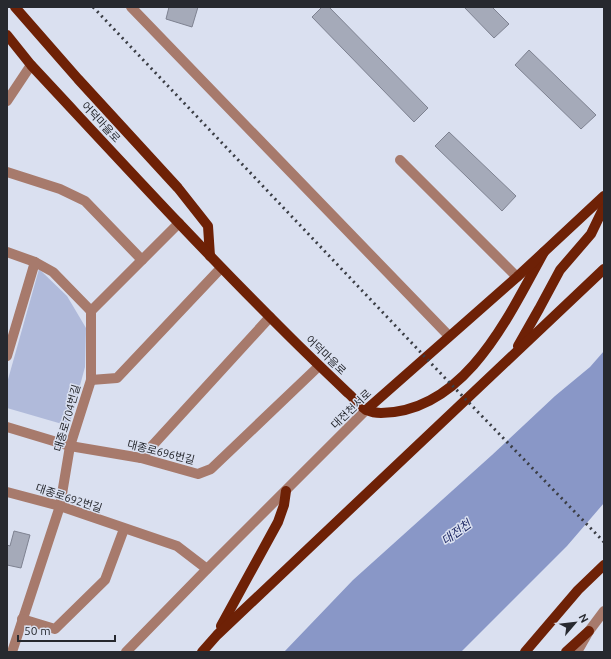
<svg xmlns="http://www.w3.org/2000/svg" width="611" height="659" font-family="Ubuntu,'Noto Sans KR',sans-serif">
  <rect width="100%" height="100%" fill="#dae0f0"/>
  <path fill="#b0bada" d="M39,269L67,296L86,328L85,367L69,426L7,408V383Z"/>
  <path fill="#8997c7" d="M604,351V503L567,546L461,652H284L353,580L492,455L555,396L590,367Z"/>
  <g fill="#a5aab9" stroke="#7e8291">
    <path d="M169,7H198L192,27L166,19Z"/>
    <path d="M322,7H329L428,108L414,122L312,17Z"/>
    <path d="M464,7H492L509,24L494,38Z"/>
    <path d="M529,50L596,115L581,129L515,65Z"/>
    <path d="M449,132L516,196L502,211L435,146Z"/>
    <path d="M14,531L30,535L21,568L7,565V545L10,546Z"/>
  </g>
  <g fill="none" stroke-linecap="round" stroke-linejoin="round">
    <g stroke="#a77a6c" stroke-width="10">
      <path d="M131,7L449,336"/>
      <path d="M7,101L31,65"/>
      <path d="M400,160L517,277"/>
      <path d="M7,172L60,189L85,201L142,260"/>
      <path d="M7,252L35,262L53,272L91,311V380L70,446L60,506L12,652"/>
      <path d="M91,311L179,223"/>
      <path d="M7,356L35,262"/>
      <path d="M91,380L117,378L221,268"/>
      <path d="M7,427L70,446L141,458L198,474L211,469L319,366"/>
      <path d="M141,458L270,317"/>
      <path d="M7,492L60,506L177,546L207,569"/>
      <path d="M22,619L55,629L105,580L124,529"/>
      <path d="M126,652L207,569L366,410"/>
      <path d="M577,652L589,631L604,611"/>
    </g>
    <g stroke="#6e2106" stroke-width="10">
      <path d="M15,7L78,79L178,188L208,226L210,256"/>
      <path d="M7,35L31,65C116,156 200,248 289,336C308,355 328,374 348,393C354,398 360,407 367,410C371,412 377,413 381,413C466,412 509,315 544,252"/>
      <path d="M518,346L539,309L560,270L591,234L604,207"/>
      <path d="M366,410L517,277L604,196"/>
      <path d="M221,626L278,522L284,505L286,491"/>
      <path d="M202,652L217,635L604,269"/>
      <path d="M525,652L578,590L604,565"/>
      <path d="M566,652L589,631"/>
    </g>
    <path stroke="#3a3d44" stroke-width="3" stroke-dasharray="2 4" stroke-linecap="butt" d="M93,7L445,378L604,542"/>
  </g>
  <g text-anchor="middle" dominant-baseline="central" stroke-width="3" stroke-linejoin="round" paint-order="stroke">
    <g font-size="11" fill="#27292f" stroke="#dae0f0">
      <text transform="translate(101 122) rotate(47)">어덕마을로</text>
      <text transform="translate(326 355) rotate(44)">어덕마을로</text>
      <text transform="translate(351 409) rotate(-44)">대전천서로</text>
      <text transform="translate(67 418) rotate(-74)">대종로704번길</text>
      <text transform="translate(161 452) rotate(14)">대종로696번길</text>
      <text transform="translate(69 498) rotate(18)">대종로692번길</text>
    </g>
    <g font-size="12" font-style="italic" fill="#222c67" stroke="#dae0f0">
      <text transform="translate(456 532) rotate(-36)">대전천</text>
    </g>
  </g>
  <rect width="611" height="659" fill="none" stroke="#27292f" stroke-width="16"/>
  <g transform="translate(575 623) rotate(62)" stroke="#dae0f0" stroke-width="3" paint-order="stroke">
  <path d="M0-3L7 15L0 10L-7 15Z" fill="#27292f"/>
  <text y="-6" font-size="11" font-weight="bold" text-anchor="middle" fill="#27292f">N</text>
  </g>
  <path d="M18 635v6h97v-6" fill="none" stroke="#27292f" stroke-width="2"/>
  <text x="24" y="635" font-size="12" fill="#27292f" stroke="#dae0f0" stroke-width="3" paint-order="stroke">50 m</text>
</svg>
